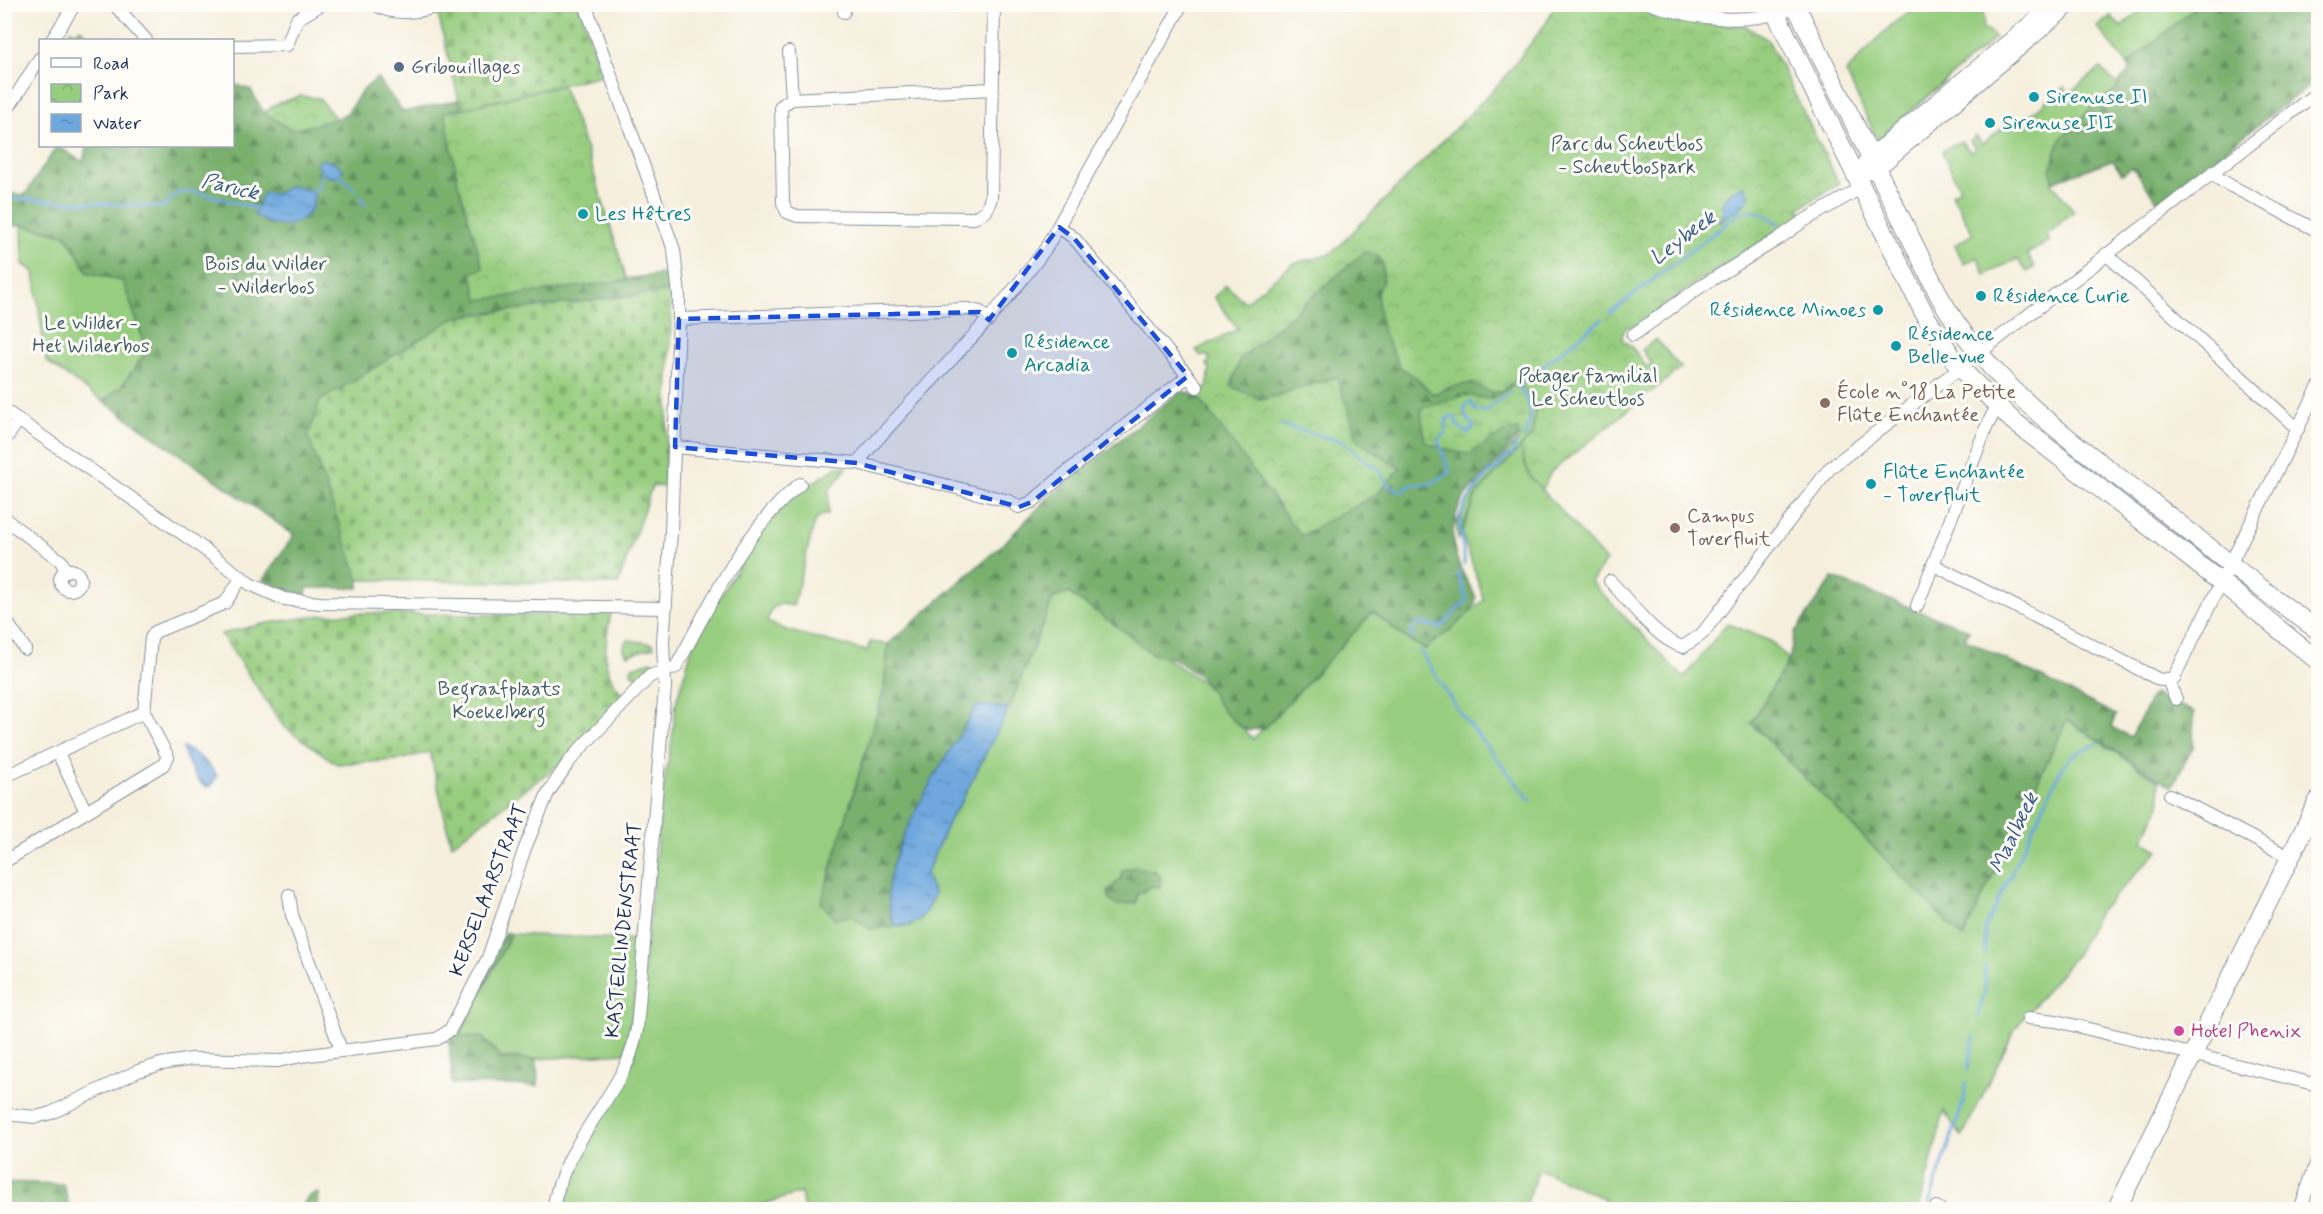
<svg xmlns="http://www.w3.org/2000/svg" width="2323" height="1214" font-family="Mynerve,sans-serif">
  <defs>
    <pattern id="forest-firs" width="22" height="20" patternUnits="userSpaceOnUse" patternTransform="scale(1.5)"><rect width="22" height="20" fill="#79b06e"/><path d="M5 1l3.5 6h-7zM16 11l3.5 6h-7z" fill="#62905e"/></pattern>
    <pattern id="wetland-marsh" width="20" height="14" patternUnits="userSpaceOnUse" patternTransform="scale(1.5)"><rect width="20" height="14" fill="#97cd7f"/><path d="M1 5h8M5 5V1M11 12h8M15 12V8" fill="none" stroke="#82b070"/></pattern>
    <pattern id="cemetery-stones" width="16" height="16" patternUnits="userSpaceOnUse" patternTransform="scale(1.5)"><rect width="16" height="16" fill="#97cd7f"/><path d="M2 7V4a2 2 0 0 1 4 0v3zM10 15v-3a2 2 0 0 1 4 0v3z" fill="#82b070"/></pattern>
    <pattern id="park-crowns" width="20" height="18" patternUnits="userSpaceOnUse" patternTransform="scale(1.5)"><rect width="20" height="18" fill="#97cd7f"/><path d="M2 6a3 3 0 1 1 6 0M12 15a3 3 0 1 1 6 0" fill="none" stroke="#82b070"/></pattern>
    <pattern id="water-ripples" width="26" height="14" patternUnits="userSpaceOnUse" patternTransform="scale(1.5)"><rect width="26" height="14" fill="#6ea8de"/><path d="M2 4q2-2 4 0t4 0M15 11q2-2 4 0t4 0" fill="none" stroke="#5a89b7"/></pattern>
  </defs>
  <rect width="100%" height="100%" fill="#fdfcf7"/>
  <filter id="ink" filterUnits="userSpaceOnUse"><feTurbulence type="fractalNoise" baseFrequency=".0167" numOctaves="2"/><feDisplacementMap in="SourceGraphic" scale="12" xChannelSelector="R" yChannelSelector="G"/><feConvolveMatrix kernelMatrix="1 2 1 2 8 2 1 2 1" color-interpolation-filters="sRGB"/></filter>
  <filter id="wash" filterUnits="userSpaceOnUse"><feTurbulence type="fractalNoise" baseFrequency=".008" numOctaves="4" result="noise"/><feDisplacementMap in="SourceGraphic" scale="24" xChannelSelector="R" yChannelSelector="G"/><feGaussianBlur stdDeviation="1.35" result="paint"/><feColorMatrix in="noise" values="0 0 0 0 0 0 0 0 0 0 0 0 0 0 0 0 0 1.4 0 .05"/><feComposite in="paint" operator="in"/></filter>
  <g filter="url(#wash)">
    <rect width="100%" height="100%" fill="#f6efdd"/>
    <g fill="#97cd7f" stroke="#597e6e" stroke-width="1.5">
      <path d="M1933,4L1964,5L1982,10L1984,17L1983,29L1988,30L1995,38L1877,140L1846,72C1870,48 1897,9 1933,4Z"/>
      <path d="M2161,4L2198,5L2128,64L2097,27L2111,16L2121,27L2147,5L2158,6Z"/>
      <path d="M80,28L90,40H74L68,34L71,30L76,33Z"/>
      <path d="M2101,68L2117,85L2118,88L2091,108L2074,128L2061,138L2053,161L2052,183L2074,211L2046,236L2050,241L2027,254L2035,267L2027,272L2017,259L1985,275L1978,257L1964,264L1955,245L1973,234L1952,194L1960,189L1942,151L1961,141L1971,152L1976,148L1970,141L1976,136L1983,144L2013,119L2018,125L2064,87L2069,93Z"/>
      <path d="M22,225L66,235L88,272L123,281L147,351L121,387L103,401L46,361L34,272L23,264Z"/>
      <path d="M1520,448L1529,475L1606,561L1591,582L1684,678L1727,623L1772,642L1789,660L1751,723L1963,937L2067,720L2159,781L2160,805L2143,841L2159,850L2099,912L2075,956L2016,1027L1962,1137L1944,1111L1919,1209H1603L1601,1208L1605,1199L1539,1169L1524,1210H804L801,1193L746,1209L560,1210C571,1154 609,1110 634,1060L663,788L672,739L676,703L692,648L710,613L762,529L796,494L838,466L847,468L829,490L828,515H822L815,521L793,606L781,604L772,608L767,622L789,631L867,651L870,642L888,644L884,689L851,916L870,928L909,926L920,920L934,895L926,874L950,818L961,802L1009,708L1053,598L1068,593L1204,683L1253,739L1373,611L1405,638L1425,649L1484,600L1462,533L1476,495Z"/>
      <path d="M629,640L653,644L654,647L627,655L624,649L625,642Z"/>
      <path d="M651,661L655,663C651,670 646,675 637,677L631,673L632,667Z"/>
      <path d="M511,934L639,940L634,1007L625,1053L537,1059L502,1058L482,1037L460,1036Z"/>
    </g>
    <g fill="url(#forest-firs)" stroke="#4a7066" stroke-width="1.5">
      <path d="M2198,5H2318V79L2158,202L2132,167L2122,174L2112,160L2052,182L2053,178L2050,170L2061,138L2074,128L2091,108L2118,88L2117,85L2129,71L2128,64Z"/>
      <path d="M377,78L403,112L459,100L461,109L446,114L458,182L483,268L478,299L669,273L671,291L456,317L359,580V588H307L306,595L289,591L263,580L294,535L103,401L121,387L147,351L123,281L88,272L66,235L22,225L5,227L4,193L25,195L57,146L83,162L86,146H232L233,84L251,90L264,113L336,119L347,113L362,91Z"/>
      <path d="M1364,252L1378,255L1383,263V282L1377,293L1382,330L1400,367L1416,378L1433,394C1441,391 1463,382 1472,383C1483,386 1484,392 1500,392L1511,384L1521,397L1520,432L1515,440L1466,494C1441,533 1455,561 1476,597C1476,615 1438,638 1425,649L1405,638L1373,612L1265,728L1249,730L1241,727L1223,711L1202,678L1175,659L1150,653L1132,637L1069,593L1053,598L1009,708L977,706L918,809L904,836L892,866L891,917L895,926L870,929L851,916L836,919L821,903L884,689L888,644L1003,544L1050,496L1181,391L1197,395L1301,535L1400,468L1358,441L1337,377L1262,400L1231,386L1240,359Z"/>
      <path d="M1833,578L1969,630L1965,639L2116,715L2111,727L2131,737L2153,694L2194,712L2193,747L2172,787L2067,720L1963,938L1751,723L1789,660L1795,632Z"/>
      <path d="M1136,867L1155,871L1161,878L1160,887L1152,886L1137,895L1136,903L1117,905L1111,901L1108,894L1109,890L1122,878V870Z"/>
      <path d="M505,932L511,934L460,1036L482,1037L502,1058L537,1059L538,1086L452,1084L449,1038Z"/>
      <path d="M4,1182L63,1184L70,1209H5Z"/>
      <path d="M319,1193L318,1209H300L309,1196Z"/>
    </g>
    <path fill="url(#wetland-marsh)" stroke="#597e6e" stroke-width="1.5" d="M1527,375L1525,390L1536,403L1532,435L1476,495L1458,539L1456,523L1475,487L1519,439L1518,430L1503,432L1470,454L1451,451L1425,442L1421,409L1466,395L1492,400Z"/>
    <g fill="url(#cemetery-stones)" stroke="#597e6e" stroke-width="1.5">
      <path d="M454,5H579L602,75L461,109L438,14Z"/>
      <path d="M672,291L665,487L652,486L618,584L359,580L308,436L320,401L456,317Z"/>
      <path d="M611,612C605,645 598,671 625,696L561,763L451,845L430,752L399,760L337,764L283,726L221,634L262,624L323,615L363,613L492,615Z"/>
    </g>
    <g fill="url(#park-crowns)" stroke="#597e6e" stroke-width="1.5">
      <path d="M1555,5H1635L1656,12L1705,23L1746,26L1768,40L1839,184L1799,208L1803,216L1694,284L1637,326C1626,324 1620,331 1623,341L1631,346L1647,367L1652,364L1642,350L1656,339L1681,368L1551,472L1542,490L1529,475L1520,448L1532,435L1536,403L1516,380L1500,392H1490L1471,383L1447,388L1433,394L1416,378L1400,367L1382,330L1377,293L1383,282V264L1378,255L1364,252L1240,359L1231,386L1262,400L1337,377L1358,441L1400,469L1377,494L1301,536L1197,395L1207,387L1210,369L1207,365L1210,359L1207,356L1200,355L1196,350L1238,329L1214,297L1226,285L1245,302L1294,263L1328,255L1337,248L1502,81L1546,23Z"/>
      <path d="M562,85L585,145L627,280L478,300L471,273L483,268L458,182L445,113Z"/>
      <path d="M300,96L319,98L336,119L292,130L264,113L276,104Z"/>
    </g>
    <g fill="url(#water-ripples)" stroke="#446c9e" stroke-width="1.5">
      <path d="M322,159L336,163L343,169L340,175L333,178L321,173L317,163Z"/>
      <path d="M290,186L314,191C316,215 295,230 272,224C265,223 260,218 254,215L263,193L276,194Z"/>
      <path d="M1744,186L1749,196L1744,205L1720,221L1724,208L1722,205C1725,194 1734,190 1744,186Z"/>
      <path d="M977,706L1009,708L961,802L950,818L926,874L934,895C924,916 921,926 895,926C891,916 888,905 888,894C887,846 951,749 977,706Z"/>
      <path d="M184,748C197,753 209,764 217,776L211,786L206,787C195,781 187,761 182,749Z"/>
    </g>
    <g fill="none" stroke-linecap="round" stroke-linejoin="round">
      <g stroke="#6ea8de" stroke-width="3">
        <path d="M339,175L355,190"/>
        <path d="M313,192L318,188L322,172"/>
        <path d="M361,197L365,205"/>
        <path d="M4,198L164,207L177,193L197,192L258,209"/>
        <path d="M1610,313L1740,213C1754,207 1768,215 1779,224"/>
        <path d="M1517,386C1529,399 1535,421 1524,437"/>
        <path d="M1517,387L1602,319"/>
        <path d="M1281,425L1344,442L1372,466H1376L1388,485L1402,492L1410,485L1431,484L1450,472L1438,440L1446,432V419L1453,416L1459,427L1468,433L1474,426L1466,417L1464,407L1470,402L1476,411L1485,412L1510,392"/>
        <path d="M1464,564C1465,552 1461,539 1460,527C1458,506 1479,485 1491,471H1495L1507,456L1512,455L1516,445"/>
        <path d="M1413,638L1410,634L1417,624L1432,625L1440,628L1467,600L1458,573"/>
        <path d="M1420,651L1460,713L1531,801"/>
        <path d="M1985,954V928L2062,768L2073,755L2097,744"/>
        <path d="M1977,1017L1985,991V966"/>
        <path d="M1968,1070L1974,1036"/>
        <path d="M1927,1210L1964,1100L1966,1083"/>
      </g>
    </g>
  </g>
  <g filter="url(#ink)">
    <g fill="none" stroke-linecap="round" stroke-linejoin="round">
      <defs>
        <g id="minor">
          <path d="M114,4L146,40"/>
          <path d="M375,4C392,17 424,12 443,4"/>
          <path d="M1651,4C1699,21 1754,26 1801,5"/>
          <path d="M844,12L845,4"/>
          <path d="M52,40L75,4"/>
          <path d="M232,46L287,45L297,19L322,4"/>
          <path d="M789,52L792,99L781,106L783,203L787,212L797,216L974,218L986,211L991,198L994,4"/>
          <path d="M792,99L992,89"/>
          <path d="M4,115L40,58"/>
          <path d="M2213,172L2219,179L2231,186L2318,231"/>
          <path d="M1059,227L1074,238L1197,387"/>
          <path d="M2106,254L2298,429"/>
          <path d="M679,319L968,309L980,312L989,320"/>
          <path d="M1633,335L1700,287L1778,239L1802,222L1861,188"/>
          <path d="M4,410L196,543L250,584L284,599L320,603L666,608"/>
          <path d="M4,441L19,420"/>
          <path d="M675,447L857,463L1009,501L1019,507L1032,502L1063,475L1188,376"/>
          <path d="M857,463C918,390 990,326 1046,248L1182,4"/>
          <path d="M4,516L10,523L61,561L66,571"/>
          <path d="M1934,565L2160,680L2175,678"/>
          <circle cx="70" cy="580" r="10"/>
          <path d="M1610,581C1630,602 1655,638 1683,647L1702,634L1830,468L2318,92"/>
          <path d="M1917,606L1986,428L2007,386"/>
          <path d="M4,618L25,649"/>
          <path d="M2176,699L2170,685L2318,388"/>
          <path d="M58,753L86,812"/>
          <path d="M4,777L144,712L151,638L155,632L225,603L242,577"/>
          <path d="M2170,795L2291,858"/>
          <path d="M4,862L163,765L168,757L144,712"/>
          <path d="M289,895L292,915L341,1050"/>
          <path d="M2028,1018L2056,1021L2318,1085"/>
          <path d="M4,1114L36,1117L51,1113L138,1071L161,1064L192,1059L278,1061L301,1056L437,1039L450,1030L488,958L525,848L548,793L568,763L581,748L650,676L676,667C711,603 743,531 800,484"/>
          <path d="M1936,1207L1941,1210"/>
          <path d="M553,1210C561,1154 602,1114 626,1065C632,1054 634,1041 637,1029L665,687L663,642L671,532L679,319V296L674,250L585,4"/>
          <path d="M2300,1210L2318,1158"/>
        </g>
        <g id="tertiary">
          <path d="M1864,165L1871,156L2054,4"/>
          <path d="M1856,176L1877,169L2071,4"/>
        </g>
        <g id="primary">
          <path d="M1771,4L1926,317L1959,367L2012,420L2222,583L2318,661"/>
          <path d="M1795,4L1941,299C1995,391 2077,444 2159,508C2212,549 2263,592 2318,630"/>
          <path d="M2116,1210L2318,801"/>
        </g>
      </defs>
      <use href="#minor" stroke="#888f9e" stroke-width="14"/>
      <use href="#tertiary" stroke="#888f9e" stroke-width="17"/>
      <use href="#primary" stroke="#888f9e" stroke-width="20"/>
      <use href="#minor" stroke="#fff" stroke-width="12"/>
      <use href="#tertiary" stroke="#fff" stroke-width="15"/>
      <use href="#primary" stroke="#fff" stroke-width="18"/>
    </g>
  </g>
  <path fill="#1d4ed8" fill-opacity="0.2" stroke="#1d4ed8" stroke-width="4.5" stroke-dasharray="12 8" stroke-linejoin="round" d="M1059,227L1074,238L1188,376L1032,502L1019,507L857,463L675,447L679,319L980,312L989,320Z"/>
  <circle fill="#5c6f8a" stroke="#fdfcf7" stroke-width="2" cx="399" cy="67" r="6"/>
  <g fill="#0f9aa8" stroke="#fdfcf7" stroke-width="2">
    <circle cx="2034" cy="97" r="6"/>
    <circle cx="1990" cy="123" r="6"/>
    <circle cx="583" cy="214" r="6"/>
    <circle cx="1981" cy="296" r="6"/>
    <circle cx="1878" cy="310" r="6"/>
    <circle cx="1896" cy="346" r="6"/>
    <circle cx="1012" cy="353" r="6"/>
    <circle cx="1871" cy="484" r="6"/>
  </g>
  <g fill="#8d6e63" stroke="#fdfcf7" stroke-width="2">
    <circle cx="1825" cy="403" r="6"/>
    <circle cx="1675" cy="528" r="6"/>
  </g>
  <circle fill="#d1479c" stroke="#fdfcf7" stroke-width="2" cx="2179" cy="1031" r="6"/>
  <g text-anchor="middle" dominant-baseline="central" stroke-width="6" stroke-linejoin="round" paint-order="stroke">
    <g font-size="20" fill="#4e5e75" stroke="#fdfcf7" text-anchor="start">
      <text x="411" y="67">Gribouillages</text>
    </g>
    <g font-size="20" fill="#0d838f" stroke="#fdfcf7" text-anchor="start">
      <text x="2046" y="97">Sirenuse II</text>
      <text x="2002" y="123">Sirenuse III</text>
      <text x="595" y="214">Les Hêtres</text>
      <text x="1993" y="296">Résidence Curie</text>
      <text x="1866" y="310" text-anchor="end">Résidence Minoes</text>
      <text x="1908" y="334">Résidence<tspan x="1908" dy="23">Belle-vue</tspan></text>
      <text x="1024" y="342">Résidence<tspan x="1024" dy="23">Arcadia</tspan></text>
      <text x="1883" y="472">Flûte Enchantée<tspan x="1883" dy="23">- Toverfluit</tspan></text>
    </g>
    <g font-size="20" fill="#405e68" stroke="#fdfcf7">
      <text x="1627" y="144">Parc du Scheutbos<tspan x="1627" dy="23">- Scheutbospark</tspan></text>
      <text x="266" y="264">Bois du Wilder<tspan x="266" dy="23">- Wilderbos</tspan></text>
      <text x="91" y="323">Le Wilder -<tspan x="91" dy="23">Het Wilderbos</tspan></text>
      <text x="1588" y="376">Potager familial<tspan x="1588" dy="23">Le Scheutbos</tspan></text>
      <text x="499" y="689">Begraafplaats<tspan x="499" dy="23">Koekelberg</tspan></text>
    </g>
    <g font-size="20" fill="#785e54" stroke="#fdfcf7" text-anchor="start">
      <text x="1837" y="392">École n°18 La Petite<tspan x="1837" dy="23">Flûte Enchantée</tspan></text>
      <text x="1687" y="516">Campus<tspan x="1687" dy="23">Toverfluit</tspan></text>
    </g>
    <g font-size="20" fill="#1b2f5e" stroke="#fdfcf7">
      <text transform="translate(489 890) rotate(-69)">KERSELAARSTRAAT</text>
      <text transform="translate(624 930) rotate(-84)">KASTERLINDENSTRAAT</text>
    </g>
    <g font-size="20" fill="#b23c85" stroke="#fdfcf7" text-anchor="start">
      <text x="2191" y="1031">Hotel Phenix</text>
    </g>
    <g font-size="21" font-style="italic" fill="#38598b" stroke="#fdfcf7">
      <text transform="translate(230 187) rotate(13)">Paruck</text>
      <text transform="translate(1683 238) rotate(-37)">Leybeek</text>
      <text transform="translate(2014 833) rotate(-64)">Maalbeek</text>
    </g>
  </g>
  <rect width="2323" height="1214" fill="none" stroke="#fdfcf7" stroke-width="24"/>
  <rect x="39" y="39" width="195" height="108" fill="#fdfcf7" stroke="#a3aaba" stroke-width="1.5"/>
  <rect x="51" y="58" width="30" height="9" fill="#ffffff" stroke="#a3aaba" stroke-width="1.5"/>
  <text x="93" y="69" font-size="18" fill="#1b2f5e">Road</text>
  <rect x="51" y="84" width="30" height="18" fill="url(#park-crowns)" stroke="#a3aaba" stroke-width="1.5"/>
  <text x="93" y="99" font-size="18" fill="#1b2f5e">Park</text>
  <rect x="51" y="114" width="30" height="18" fill="url(#water-ripples)" stroke="#a3aaba" stroke-width="1.5"/>
  <text x="93" y="129" font-size="18" fill="#1b2f5e">Water</text>
</svg>
